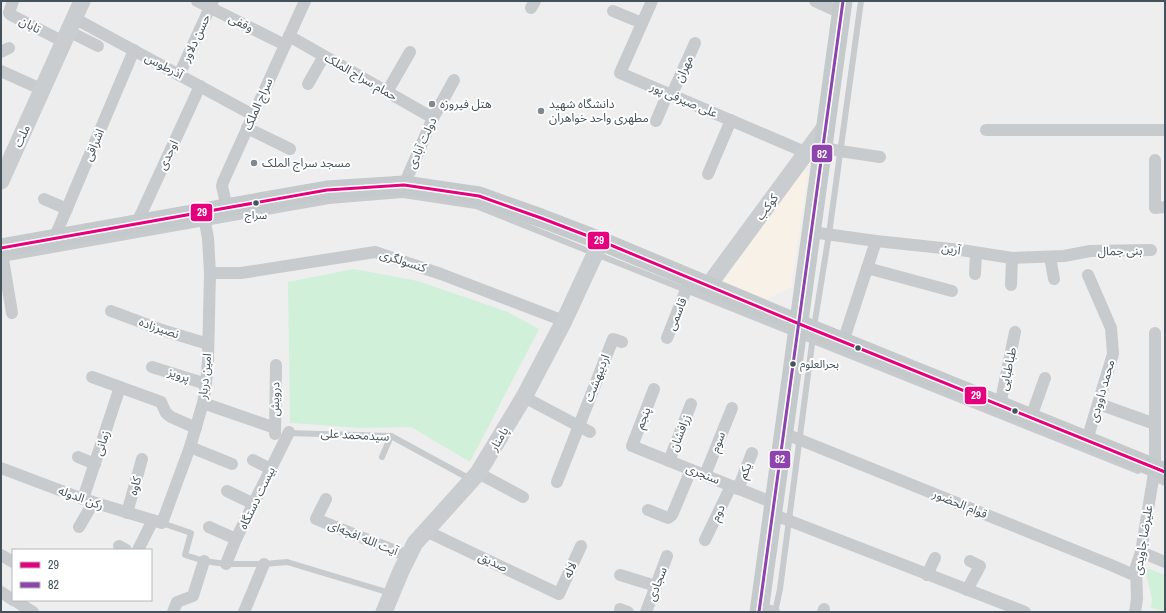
<svg xmlns="http://www.w3.org/2000/svg" width="1166" height="613" font-family="'Archivo Narrow','Noto Sans Arabic',sans-serif">
  <rect width="100%" height="100%" fill="#efeeee"/>
  <path fill="#f7f1e8" d="M803,170L808,172L791,288L766,299L722,281Z"/>
  <g fill="#d0f0d9">
    <path d="M354,269L418,281L508,312L539,329L470,462L411,427L361,428L290,423L288,282Z"/>
    <path d="M1144,567L1165,575V611L1151,608L1152,598Z"/>
  </g>
  <g fill="none" stroke-linecap="round" stroke-linejoin="round">
    <g stroke="#c7cbcd" stroke-width="6">
      <path d="M2,259L329,201L403,195L476,206L1138,471"/>
      <path d="M814,327L829,234L861,1"/>
      <path d="M286,433L391,436L470,479"/>
      <path d="M382,457L391,436"/>
      <path d="M1152,477L1165,483"/>
      <path d="M162,523L191,533L185,555L204,561L226,564H264L287,562L390,593"/>
      <path d="M775,612L780,589L813,336"/>
    </g>
    <g stroke="#c7cbcd" stroke-width="12">
      <path d="M13,1L9,13L11,15L64,42"/>
      <path d="M197,1L285,45"/>
      <path d="M652,1L620,73L812,155"/>
      <path d="M815,1L841,13"/>
      <path d="M531,8L535,1"/>
      <path d="M613,11L642,23"/>
      <path d="M74,18L253,115"/>
      <path d="M68,31L98,46"/>
      <path d="M289,36L433,118"/>
      <path d="M1,52L9,48"/>
      <path d="M1,71L43,90"/>
      <path d="M179,75L213,1"/>
      <path d="M308,84L324,56"/>
      <path d="M387,92L410,52"/>
      <path d="M672,94L695,43"/>
      <path d="M656,121L668,93"/>
      <path d="M247,128L290,149"/>
      <path d="M986,130H1165"/>
      <path d="M822,147L840,151L880,157"/>
      <path d="M1155,160V208L1165,207"/>
      <path d="M708,174L731,120"/>
      <path d="M404,185L433,118L454,80"/>
      <path d="M44,199L67,209"/>
      <path d="M227,208L222,186L223,182L305,1"/>
      <path d="M136,225L200,86"/>
      <path d="M811,232L876,241L961,250L1012,258L1064,256L1090,251L1151,250"/>
      <path d="M54,239L134,50"/>
      <path d="M1050,257L1054,279"/>
      <path d="M3,259L12,313"/>
      <path d="M867,268L952,291"/>
      <path d="M210,273H241L375,252L441,274L564,321"/>
      <path d="M975,274L976,253"/>
      <path d="M1011,285L1012,258"/>
      <path d="M111,311L162,330L208,344"/>
      <path d="M667,338L686,290"/>
      <path d="M843,342L876,241"/>
      <path d="M152,367L206,384"/>
      <path d="M92,377L161,402L166,413L171,417L196,428"/>
      <path d="M654,389L632,446L774,503"/>
      <path d="M524,397L590,432"/>
      <path d="M203,403L275,428"/>
      <path d="M1099,404L1155,424"/>
      <path d="M1000,405L1015,332"/>
      <path d="M1031,417L1045,378"/>
      <path d="M783,433L1111,565L1136,576"/>
      <path d="M275,434L276,365"/>
      <path d="M1087,440L1113,354L1111,328L1088,275"/>
      <path d="M190,447L232,464"/>
      <path d="M78,457L95,464"/>
      <path d="M253,460L271,469"/>
      <path d="M669,461L691,404"/>
      <path d="M1,468L83,499L162,523L190,447L203,403L206,384L208,360L210,273L208,238L203,212"/>
      <path d="M478,473L523,497"/>
      <path d="M705,475L732,408"/>
      <path d="M557,482L613,339L622,342"/>
      <path d="M738,489L752,453"/>
      <path d="M227,491L254,504"/>
      <path d="M83,499L120,387"/>
      <path d="M326,499L316,519L408,556"/>
      <path d="M648,510L668,518L672,515L691,470"/>
      <path d="M127,513L142,459"/>
      <path d="M772,514L1025,612"/>
      <path d="M79,527L93,503"/>
      <path d="M209,527L236,539"/>
      <path d="M426,531L559,594L581,546"/>
      <path d="M705,540L731,486"/>
      <path d="M119,546L126,550"/>
      <path d="M138,550L153,520"/>
      <path d="M1141,552L1165,562"/>
      <path d="M1,555L13,562"/>
      <path d="M226,564L236,539L289,432"/>
      <path d="M620,575L656,586"/>
      <path d="M927,575L935,558"/>
      <path d="M967,590L980,566L970,561"/>
      <path d="M1,592L13,600"/>
      <path d="M14,600L33,612"/>
      <path d="M759,608L774,612"/>
      <path d="M620,609L628,612"/>
      <path d="M173,612L177,602L193,596L204,561"/>
      <path d="M244,612L264,564"/>
      <path d="M646,612L667,556"/>
      <path d="M823,612L824,609"/>
      <path d="M1135,612L1137,599L1136,567L1141,552L1155,467V333"/>
    </g>
    <g stroke="#c9cdcf" stroke-width="17">
      <path d="M1,181L82,1"/>
      <path d="M708,286L825,127"/>
      <path d="M384,612L401,571L415,543L478,473L524,397L564,321L601,241"/>
    </g>
    <g stroke="#c4c9cb" stroke-width="19">
      <path d="M1,248L327,190L404,185L479,196L541,218L601,241L814,330L1165,472"/>
      <path d="M759,612L843,1"/>
    </g>
    <defs>
      <path id="bus-1" d="M1,248L327,190L404,185L479,196L541,218L601,241L814,330L1165,472"/>
      <path id="bus-2" d="M759,612L843,1"/>
    </defs>
    <use href="#bus-1" stroke="#fff" stroke-width="6"/>
    <use href="#bus-2" stroke="#fff" stroke-width="6"/>
    <use href="#bus-1" stroke="#e5007d" stroke-width="3"/>
    <use href="#bus-2" stroke="#8e44ad" stroke-width="3"/>
  </g>
  <g fill="#80898e" stroke="#fff" stroke-width="1.5">
    <circle cx="432" cy="104" r="4"/>
    <circle cx="541" cy="111" r="4"/>
    <circle cx="254" cy="163" r="4"/>
  </g>
  <g fill="#44535b" stroke="#fff" stroke-width="1.5">
    <circle cx="256" cy="203" r="3.5"/>
    <circle cx="858" cy="348" r="3.5"/>
    <circle cx="793" cy="364" r="3.5"/>
    <circle cx="1015" cy="411" r="3.5"/>
  </g>
  <g text-anchor="middle" dominant-baseline="central" stroke-width="4" stroke-linejoin="round" paint-order="stroke">
    <g font-size="11" fill="#44535b" stroke="#fff">
      <text x="256" y="215">سراج</text>
      <text x="800" y="364" text-anchor="start">بحرالعلوم</text>
    </g>
    <g font-size="12" fill="#44535b" stroke="#fff">
      <text transform="translate(241 23) rotate(26)">وقفی</text>
      <text transform="translate(30 25) rotate(27)">تابان</text>
      <text transform="translate(196 38) rotate(-65)">حسن دلاور</text>
      <text transform="translate(164 66) rotate(28)">آذرطوس</text>
      <text transform="translate(684 69) rotate(-66)">مهران</text>
      <text transform="translate(361 77) rotate(30)">حمام سراج الملک</text>
      <text transform="translate(684 100) rotate(23)">علی صیرفی پور</text>
      <text transform="translate(258 104) rotate(-66)">سراج الملک</text>
      <text transform="translate(22 136) rotate(-65)">ملت</text>
      <text transform="translate(422 143) rotate(-66)">دولت آبادی</text>
      <text transform="translate(94 145) rotate(-67)">اشراقی</text>
      <text transform="translate(168 155) rotate(-65)">اوحدی</text>
      <text transform="translate(767 207) rotate(-54)">کوکب</text>
      <text transform="translate(951 249) rotate(8)">آرین</text>
      <text transform="translate(1120 251) rotate(-1)">بنی جمال</text>
      <text transform="translate(403 261) rotate(18)">کنسولگری</text>
      <text transform="translate(677 314) rotate(-68)">قاسمی</text>
      <text transform="translate(159 328) rotate(19)">نصیرزاده</text>
      <text transform="translate(1008 369) rotate(-78)">طباطبایی</text>
      <text transform="translate(179 375) rotate(18)">پرویز</text>
      <text transform="translate(205 376) rotate(-84)">امین دربار</text>
      <text transform="translate(597 378) rotate(-69)">اردیبهشت</text>
      <text transform="translate(1102 391) rotate(-74)">محمد داوودی</text>
      <text transform="translate(275 399) rotate(-89)">درویش</text>
      <text transform="translate(643 418) rotate(-69)">پنجم</text>
      <text transform="translate(680 433) rotate(-69)">زرافشان</text>
      <text transform="translate(355 435) rotate(3)">سیدمحمد علی</text>
      <text transform="translate(499 439) rotate(-59)">پامنار</text>
      <text transform="translate(718 442) rotate(-69)">سوم</text>
      <text transform="translate(102 443) rotate(-72)">زمانی</text>
      <text transform="translate(745 471) rotate(-69)">یکم</text>
      <text transform="translate(703 474) rotate(22)">سنجری</text>
      <text transform="translate(135 486) rotate(-75)">کاوه</text>
      <text transform="translate(81 498) rotate(20)">رکن الدوله</text>
      <text transform="translate(257 498) rotate(-64)">بیست دستگاه</text>
      <text transform="translate(960 504) rotate(22)">قوام الحضور</text>
      <text transform="translate(718 513) rotate(-65)">دوم</text>
      <text transform="translate(363 538) rotate(22)">آیت الله افجه‌ای</text>
      <text transform="translate(1143 540) rotate(-81)">علیرضا جاویدی</text>
      <text transform="translate(493 562) rotate(25)">صدیق</text>
      <text transform="translate(570 570) rotate(-66)">لاله</text>
      <text transform="translate(657 584) rotate(-69)">سجادی</text>
    </g>
    <g font-size="12" fill="#44535b" stroke="#fff" text-anchor="start">
      <text x="440" y="104">هتل فیروزه</text>
      <text x="549" y="104">دانشگاه شهید<tspan x="549" dy="14">مطهری واحد خواهران</tspan></text>
      <text x="262" y="163">مسجد سراج الملک</text>
    </g>
  </g>
  <g stroke="#fff" stroke-width="1.5">
    <rect x="811" y="144" width="22" height="19" rx="4" fill="#8e44ad"/>
    <rect x="190" y="203" width="23" height="19" rx="4" fill="#e5007d"/>
    <rect x="587" y="231" width="23" height="19" rx="4" fill="#e5007d"/>
    <rect x="964" y="386" width="23" height="19" rx="4" fill="#e5007d"/>
    <rect x="769" y="450" width="22" height="19" rx="4" fill="#8e44ad"/>
  </g>
  <g font-size="11" text-anchor="middle" font-weight="bold" fill="#fff">
    <text x="822" y="158">82</text>
    <text x="202" y="216">29</text>
    <text x="599" y="244">29</text>
    <text x="976" y="399">29</text>
    <text x="780" y="463">82</text>
  </g>
  <rect width="1166" height="613" fill="none" stroke="#44535b" stroke-width="4"/>
  <rect x="12" y="549" width="140" height="52" fill="#ffffff" stroke="#b4babd"/>
  <rect x="20" y="562" width="20" height="6" fill="#e5007d" stroke="#b4babd"/>
  <text x="48" y="569" font-size="12" fill="#44535b">29</text>
  <rect x="20" y="582" width="20" height="6" fill="#8e44ad" stroke="#b4babd"/>
  <text x="48" y="589" font-size="12" fill="#44535b">82</text>
</svg>
